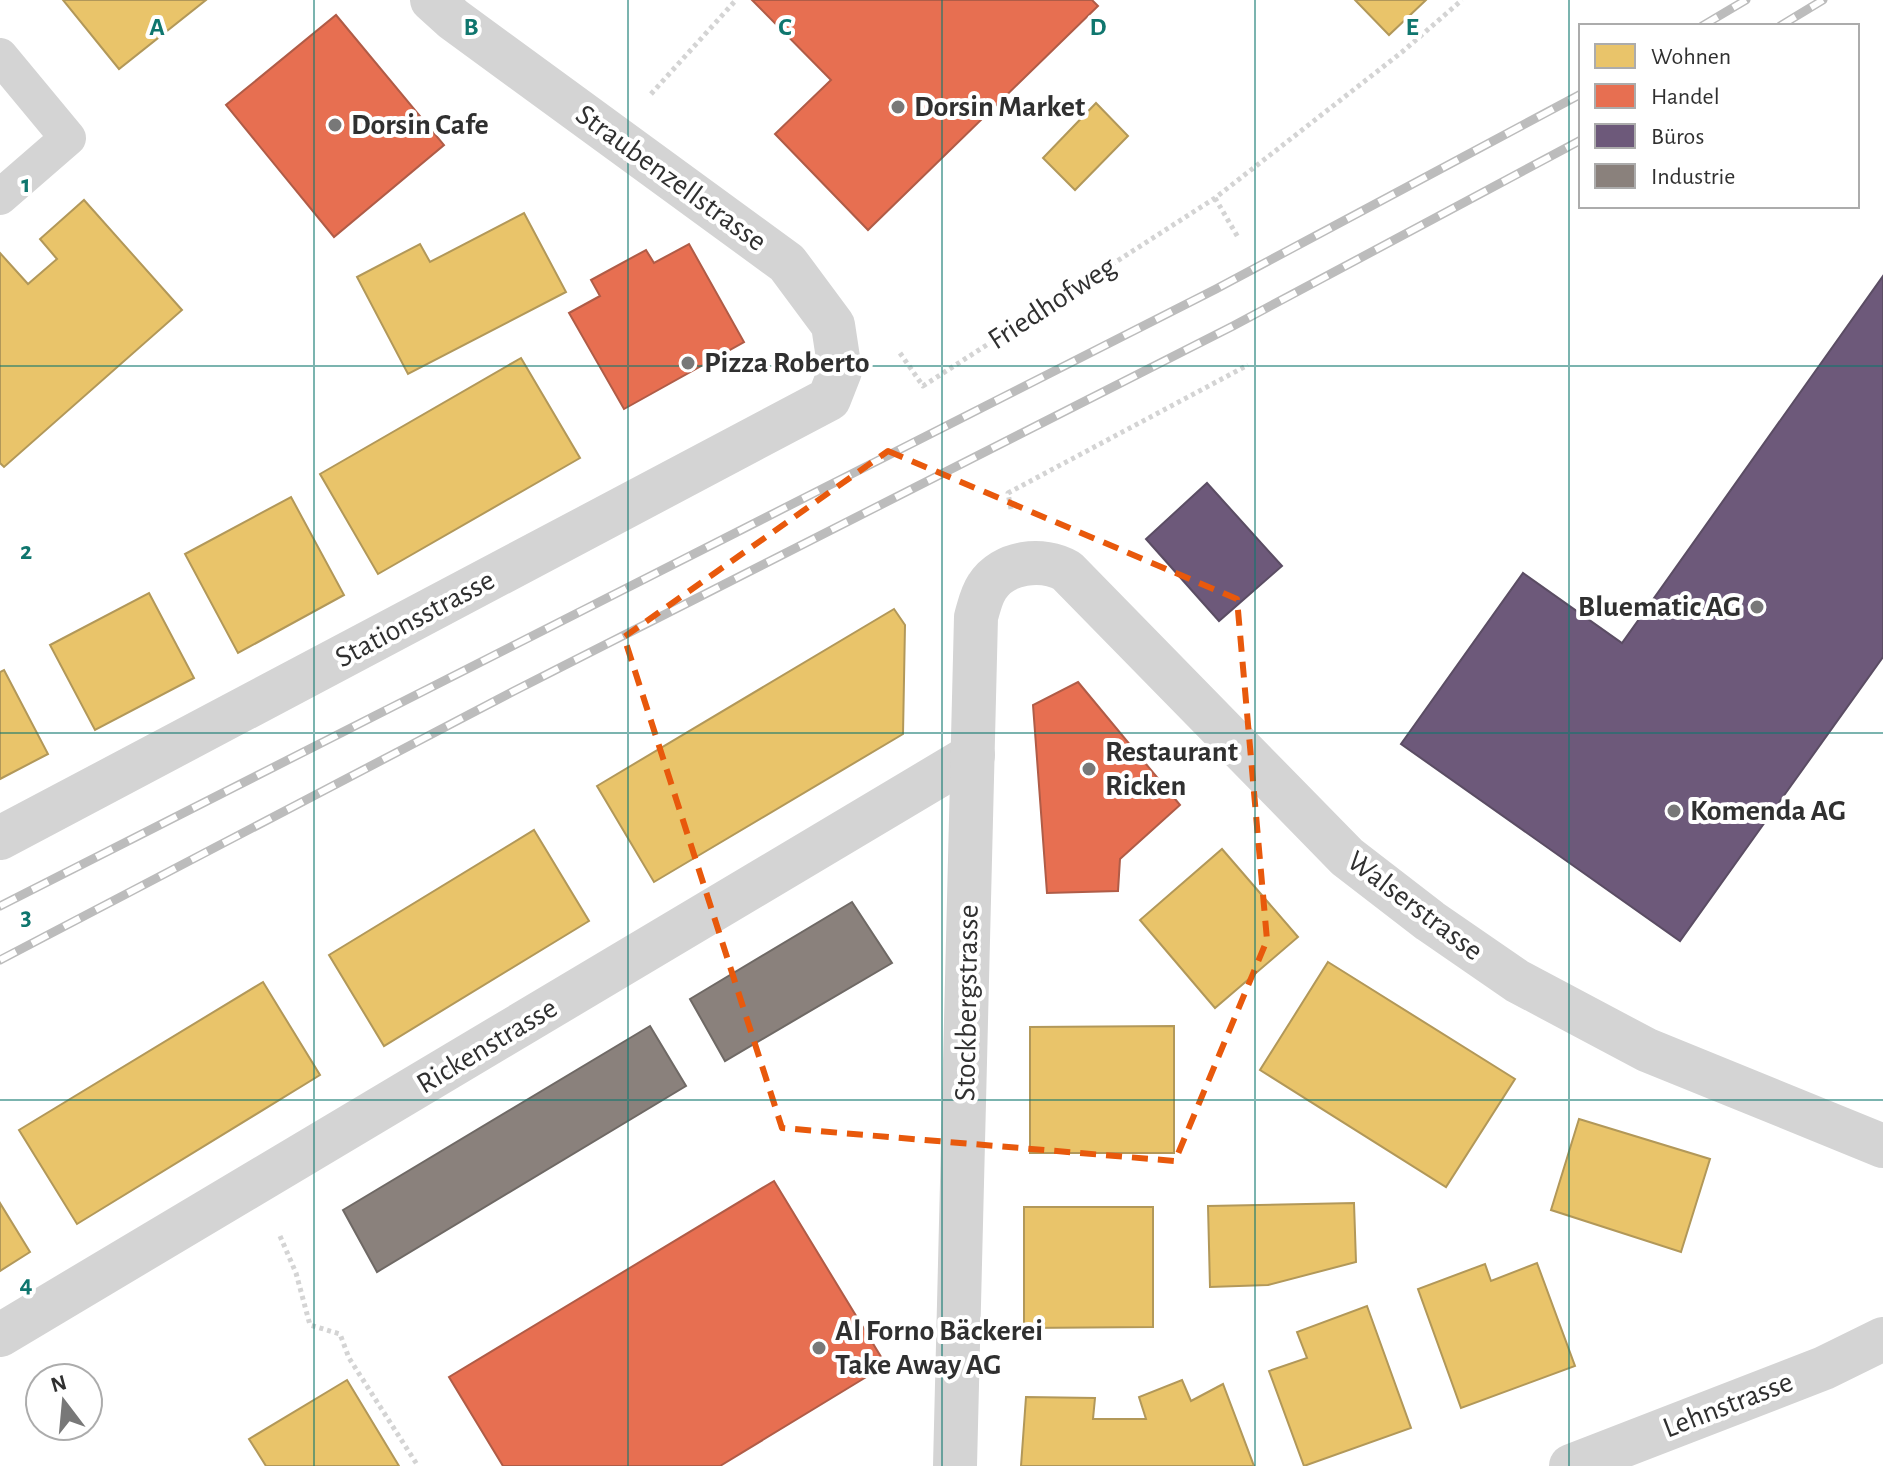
<svg xmlns="http://www.w3.org/2000/svg" width="1883" height="1466" font-family="'Alegreya Sans',sans-serif">
  <rect width="100%" height="100%" fill="#fff"/>
  <g fill="#e9c46a" stroke="#b29859" stroke-width="2">
    <path d="M63,0H206L119,69Z"/>
    <path d="M1355,0H1426L1389,35Z"/>
    <path d="M1096,103L1128,136L1075,190L1043,158Z"/>
    <path d="M84,200L182,310L4,467L0,463V253L28,284L57,259L40,239Z"/>
    <path d="M524,213L566,292L408,374L357,277L420,244L430,262Z"/>
    <path d="M521,358L580,458L378,574L320,474Z"/>
    <path d="M291,497L344,595L238,653L185,554Z"/>
    <path d="M149,593L194,678L95,730L50,645Z"/>
    <path d="M894,609L905,625L903,734L654,882L597,786Z"/>
    <path d="M4,670L48,754L0,779V672Z"/>
    <path d="M534,830L589,921L384,1046L329,955Z"/>
    <path d="M1222,849L1298,937L1215,1008L1140,920Z"/>
    <path d="M1328,962L1515,1079L1446,1187L1260,1070Z"/>
    <path d="M263,982L320,1075L77,1224L19,1130Z"/>
    <path d="M1174,1026V1153H1030V1027Z"/>
    <path d="M1579,1119L1710,1159L1681,1252L1551,1210Z"/>
    <path d="M0,1203L30,1252L0,1271Z"/>
    <path d="M1354,1203L1356,1262L1268,1285L1210,1287L1208,1206Z"/>
    <path d="M1024,1207H1153V1327L1024,1328Z"/>
    <path d="M1537,1263L1575,1366L1461,1408L1418,1289L1485,1264L1491,1281Z"/>
    <path d="M1367,1306L1411,1428L1304,1466L1269,1371L1307,1358L1297,1332Z"/>
    <path d="M347,1380L399,1466H266L249,1439Z"/>
    <path d="M1182,1380L1191,1401L1223,1384L1254,1466H1021L1026,1397L1095,1398L1093,1419H1146L1139,1397Z"/>
  </g>
  <g fill="#e76f51" stroke="#b05c47" stroke-width="2">
    <path d="M752,0H1092L1098,6L868,230L775,134L831,80Z"/>
    <path d="M336,15L444,145L334,237L226,105Z"/>
    <path d="M689,244L744,342L624,409L569,313L600,296L591,280L646,250L654,263Z"/>
    <path d="M1078,682L1180,805L1120,859L1118,891L1047,893L1033,705Z"/>
    <path d="M774,1181L886,1365L720,1466H503L449,1377Z"/>
  </g>
  <g fill="#6d597a" stroke="#5b4d64" stroke-width="2">
    <path d="M1883,276V657L1680,941L1401,744L1523,573L1622,643Z"/>
    <path d="M1207,483L1282,566L1219,621L1146,539Z"/>
  </g>
  <g fill="#8a817c" stroke="#6f6965" stroke-width="2">
    <path d="M852,902L892,963L725,1061L690,999Z"/>
    <path d="M650,1026L686,1086L377,1272L343,1210Z"/>
  </g>
  <g fill="none" stroke-linecap="round" stroke-linejoin="round">
    <g stroke="#d4d4d4" stroke-width="5" stroke-dasharray="4 4" stroke-linecap="butt">
      <path d="M651,94L736,0"/>
      <path d="M1215,198L1239,239"/>
      <path d="M900,353L923,386L1215,198L1402,52L1462,0"/>
      <path d="M1011,509L1008,493L1248,365"/>
      <path d="M280,1236L296,1273L310,1325L340,1334L349,1358L418,1466"/>
    </g>
    <path stroke="#d4d4d4" stroke-width="36" d="M0,56L68,138L0,197"/>
    <g stroke="#d4d4d4" stroke-width="44">
      <path d="M0,838L829,399L840,371L833,325L787,263L453,19L432,0"/>
      <path d="M0,1335L973,755"/>
      <path d="M955,1466L976,617C979,607 981,596 987,587C1003,561 1043,557 1067,571L1347,857L1430,921L1517,981L1647,1050L1883,1146"/>
      <path d="M1571,1466L1824,1368L1883,1339"/>
    </g>
    <defs>
      <g id="rail">
        <path d="M1702,26L1746,0"/>
        <path d="M1780,26L1823,0"/>
        <path d="M0,906L1216,289L1581,94"/>
        <path d="M0,960L514,691L1233,326L1581,140"/>
      </g>
    </defs>
    <use href="#rail" stroke="#bcbcbc" stroke-width="9"/>
    <use href="#rail" stroke="#fff" stroke-width="6" stroke-dasharray="18" stroke-linecap="butt"/>
  </g>
  <path fill="none" stroke="#e8590c" stroke-width="6" stroke-dasharray="16 10" stroke-linejoin="round" d="M888,451L1237,599L1267,940L1175,1161L782,1128L624,637Z"/>
  <path fill="none" stroke="#0f766e" stroke-width="2" stroke-opacity="0.55" d="M314,0V1466M628,0V1466M942,0V1466M1255,0V1466M1569,0V1466M0,366H1883M0,733H1883M0,1100H1883"/>
  <g fill="#787878" stroke="#fff" stroke-width="3">
    <circle cx="898" cy="107" r="8"/>
    <circle cx="335" cy="125" r="8"/>
    <circle cx="688" cy="363" r="8"/>
    <circle cx="1757" cy="607" r="8"/>
    <circle cx="1089" cy="769" r="8"/>
    <circle cx="1674" cy="811" r="8"/>
    <circle cx="819" cy="1348" r="8"/>
  </g>
  <g text-anchor="middle" dominant-baseline="central" stroke-width="8" stroke-linejoin="round" paint-order="stroke">
    <g font-size="30" font-weight="bold" fill="#303030" stroke="#fff" text-anchor="start">
      <text x="914" y="107">Dorsin Market</text>
      <text x="351" y="125">Dorsin Cafe</text>
      <text x="704" y="363">Pizza Roberto</text>
      <text x="1741" y="607" text-anchor="end">Bluematic AG</text>
      <text x="1105" y="752">Restaurant<tspan x="1105" dy="34">Ricken</tspan></text>
      <text x="1690" y="811">Komenda AG</text>
      <text x="835" y="1331">Al Forno Bäckerei<tspan x="835" dy="34">Take Away AG</tspan></text>
    </g>
    <g font-size="30" fill="#303030" stroke="#fff">
      <text transform="translate(671 178) rotate(36)">Straubenzellstrasse</text>
      <text transform="translate(1052 303) rotate(-33)">Friedhofweg</text>
      <text transform="translate(415 619) rotate(-28)">Stationsstrasse</text>
      <text transform="translate(1415 906) rotate(37)">Walserstrasse</text>
      <text transform="translate(967 1003) rotate(-89)">Stockbergstrasse</text>
      <text transform="translate(487 1046) rotate(-31)">Rickenstrasse</text>
      <text transform="translate(1728 1405) rotate(-21)">Lehnstrasse</text>
    </g>
  </g>
  <g font-size="26" text-anchor="middle" font-weight="bold" fill="#0f766e" stroke="#fff" stroke-width="8" stroke-linejoin="round" paint-order="stroke">
    <text x="157" y="35">A</text>
    <text x="471" y="35">B</text>
    <text x="785" y="35">C</text>
    <text x="1098" y="35">D</text>
    <text x="1412" y="35">E</text>
    <text x="26" y="192">1</text>
    <text x="26" y="559">2</text>
    <text x="26" y="925">3</text>
    <text x="26" y="1292">4</text>
  </g>
  <rect x="1579" y="24" width="280" height="184" fill="#ffffff" stroke="#acacac" stroke-width="2"/>
  <rect x="1595" y="44" width="40" height="24" fill="#e9c46a" stroke="#acacac" stroke-width="2"/>
  <text x="1651" y="64" font-size="24" fill="#303030">Wohnen</text>
  <rect x="1595" y="84" width="40" height="24" fill="#e76f51" stroke="#acacac" stroke-width="2"/>
  <text x="1651" y="104" font-size="24" fill="#303030">Handel</text>
  <rect x="1595" y="124" width="40" height="24" fill="#6d597a" stroke="#acacac" stroke-width="2"/>
  <text x="1651" y="144" font-size="24" fill="#303030">Büros</text>
  <rect x="1595" y="164" width="40" height="24" fill="#8a817c" stroke="#acacac" stroke-width="2"/>
  <text x="1651" y="184" font-size="24" fill="#303030">Industrie</text>
  <g transform="translate(64 1402) rotate(344)"><circle r="38" fill="#ffffff" stroke="#acacac" stroke-width="2"/>
  <path d="M0-6L14 30L0 20L-14 30Z" fill="#787878"/>
  <text y="-12" font-size="22" font-weight="bold" text-anchor="middle" fill="#303030">N</text>
  </g>
</svg>
